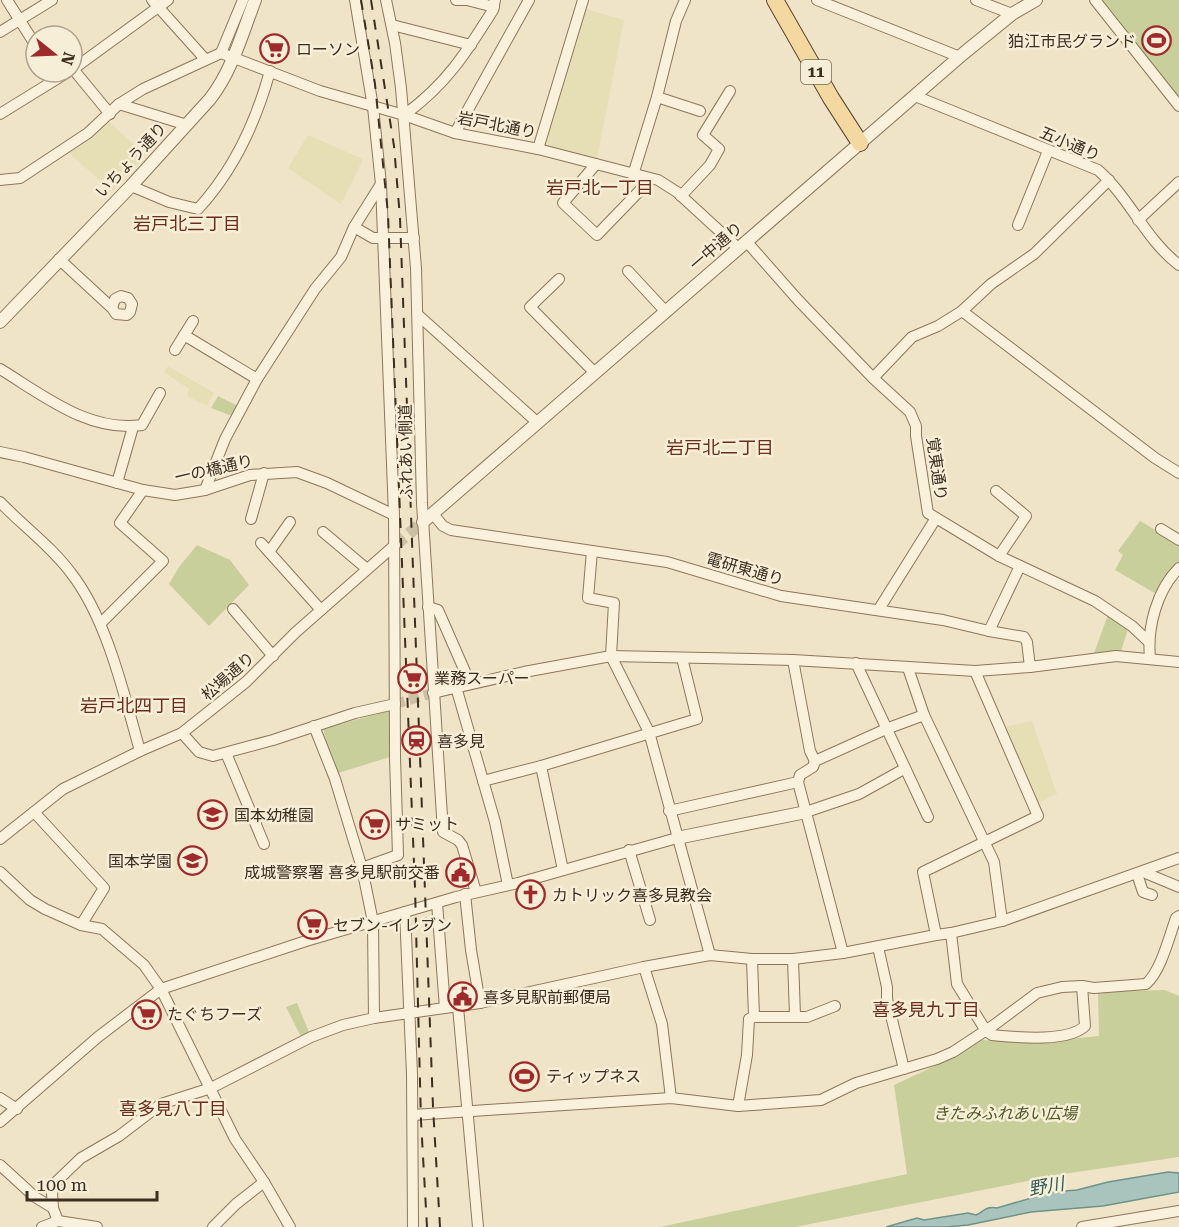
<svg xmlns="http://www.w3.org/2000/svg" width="1179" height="1227" font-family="'Roboto Serif','Noto Sans JP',serif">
  <rect width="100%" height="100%" fill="#f0e4c8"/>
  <g fill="#e6deb5">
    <path d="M586,9L624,20L597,158L543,146Z"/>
    <path d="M108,121L145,155L112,191L68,152L83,143Z"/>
    <path d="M308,135L363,159L341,204L288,168Z"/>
    <path d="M168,366L214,393L207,406L187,396L189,389L164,372Z"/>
    <path d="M1032,721L1057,794L1038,803L1005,727Z"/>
  </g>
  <g fill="#c9cf9b">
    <path d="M1102,0H1179V97L1172,88Z"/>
    <path d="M218,396L238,406L232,416L211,408Z"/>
    <path d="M1140,521L1179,544V565L1158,595L1115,570L1123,555L1118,551Z"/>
    <path d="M197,545L230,560L249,585L209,626L169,584L179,567Z"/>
    <path d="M1109,612L1129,626L1120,654L1093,656Z"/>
    <path d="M391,710L390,757L335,774L323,729Z"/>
    <path d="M1165,990L1179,996V1157L1063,1174L795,1227H660L907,1174L894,1085L954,1057L982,1040L1039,1042L1099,1036L1098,992Z"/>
    <path d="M297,1003L311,1037L303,1041L286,1007Z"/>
  </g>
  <path fill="#a9c4bc" stroke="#6f938a" stroke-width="1.5" d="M1168,1172L1179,1173V1192L1103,1206L1031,1212L968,1225L947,1227H886L917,1218L924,1220L968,1213L976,1215C984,1212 984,1206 997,1208L1052,1192L1077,1190L1108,1182Z"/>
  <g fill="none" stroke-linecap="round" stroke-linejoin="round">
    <path stroke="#ccc0a6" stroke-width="10" stroke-dasharray="10 5" stroke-linecap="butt" d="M395,704L433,693"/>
    <path stroke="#ccc0a6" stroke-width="12" stroke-dasharray="12 6" stroke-linecap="butt" d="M395,545L423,522"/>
    <defs>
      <g id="minor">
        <path d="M7,0L36,46"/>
        <path d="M152,0L205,59"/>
        <path d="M355,0L373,107L381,184L394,515L395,757L398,855L362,868"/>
        <path d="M386,0L395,43L401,88L416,268L422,503L443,832L458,840L462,845L476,892"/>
        <path d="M456,0H467L494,7"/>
        <path d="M817,0L960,57"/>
        <path d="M976,0L1012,14"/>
        <path d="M1095,0L1179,106"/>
        <path d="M392,25L471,45"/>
        <path d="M0,32L52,0"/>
        <path d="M221,53L243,0"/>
        <path d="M73,69L110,114"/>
        <path d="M72,70L168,0"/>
        <path d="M915,96L1098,170C1130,198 1145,239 1179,265"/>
        <path d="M657,97L700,111"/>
        <path d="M119,104L187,125"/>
        <path d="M0,114L68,72"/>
        <path d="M404,115C446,85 466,53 493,10L495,0"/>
        <path d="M455,133L529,0"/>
        <path d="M538,149L583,0"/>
        <path d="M596,164L563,203L597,235L651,179"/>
        <path d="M633,175L657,97L676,21L685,0"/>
        <path d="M0,180L20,178L88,133L119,104L143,89L221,53L320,91L404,115L455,133L538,149L658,180L677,192L738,248"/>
        <path d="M131,186L169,202L198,209C234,170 256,122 270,71"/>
        <path d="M681,196L710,165L719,149L703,135L730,91"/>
        <path d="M1138,220L1179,182"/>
        <path d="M1018,225L1048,151"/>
        <path d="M354,227L373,238H414"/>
        <path d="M746,241L798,300L873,378L910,412L916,426V436L928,513L999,556L1095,601L1132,626L1148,641"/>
        <path d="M59,259L112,308L116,314L127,315L130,312L132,304L128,298L121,296L115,299L112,308"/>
        <path d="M628,271L666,312"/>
        <path d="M559,279L530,307L595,373"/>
        <path d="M962,311L1155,458L1179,473"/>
        <path d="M418,315L538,423"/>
        <path d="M184,335L257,379"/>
        <path d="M175,350L193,321"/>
        <path d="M0,369C43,395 89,433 142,425L160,393"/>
        <path d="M873,378L912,337L938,326L962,311L991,284L1034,254L1109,180"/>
        <path d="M0,452L24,457L143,490L175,495L205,490L250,475L297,472L327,483L394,515"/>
        <path d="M117,483L133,427"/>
        <path d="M205,490L225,439L257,379L315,289L341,257L354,227L381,184"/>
        <path d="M996,491L1026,516L999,556"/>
        <path d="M0,502C23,526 51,546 71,573C107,619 124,694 140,751"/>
        <path d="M433,514L443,526L451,530L667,562L781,596L943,620L989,631L1024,637L1027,642L1030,667"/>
        <path d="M251,519L264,473"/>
        <path d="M1161,529L1179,540"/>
        <path d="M323,532L367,569"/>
        <path d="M261,543L321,610"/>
        <path d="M592,551L588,598L614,603L611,656L649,732L710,955"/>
        <path d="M269,552L290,522"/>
        <path d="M428,607L438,610L470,683"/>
        <path d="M233,609L273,656"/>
        <path d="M879,609L936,518"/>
        <path d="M101,623L163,561L120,523L143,490"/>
        <path d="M989,631L1020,566"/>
        <path d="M1150,658C1147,627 1157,590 1179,568"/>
        <path d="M793,660L810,751L815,761"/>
        <path d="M856,663L928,817"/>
        <path d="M908,668L924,715L994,862L1002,921"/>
        <path d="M456,687L495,822L508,885"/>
        <path d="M433,693L524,672L611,656L793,660L975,671L1030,667L1116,656L1179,662"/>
        <path d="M314,726L335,779L362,868L373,922L374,1018"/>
        <path d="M182,733L199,752L213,756L273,740L355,713L395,704"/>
        <path d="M226,753L264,844"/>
        <path d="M541,766L563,870"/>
        <path d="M483,781L541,766L697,719L682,658"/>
        <path d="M798,782L843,953"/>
        <path d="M669,811L798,782L800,775L813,767L815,761L886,729L924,715"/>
        <path d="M34,812L104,888L81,925"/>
        <path d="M806,812L859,794L904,769"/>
        <path d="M0,839L63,789L140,751L182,733L246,682L296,632L395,545"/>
        <path d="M629,850L650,920"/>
        <path d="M0,872L30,900L45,909L81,925L102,929L144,965L161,989L235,1139L264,1182L290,1227"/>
        <path d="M1143,872L1179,887"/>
        <path d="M1137,874L1143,892L1152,895"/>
        <path d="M465,894L471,950L480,1003"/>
        <path d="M437,903L445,1008"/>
        <path d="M405,912L412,1074L413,1227"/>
        <path d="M951,933L957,984L986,1031L992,1035C1015,1037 1067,1043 1085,1026L1082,986"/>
        <path d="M936,935L923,872L1038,816L975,671"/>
        <path d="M878,947L887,987V999L904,1069"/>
        <path d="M752,959L754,1017"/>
        <path d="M793,959L795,1016"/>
        <path d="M644,967L662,1024L671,1098"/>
        <path d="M458,1007L478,1227"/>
        <path d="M0,1098L17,1109"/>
        <path d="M738,1106L747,1055L749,1019L754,1017H807L835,1006"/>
        <path d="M413,1115L671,1098L738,1106L821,1100L856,1083L937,1059L953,1052L994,1025L1037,993L1062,987L1082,986L1094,988L1146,984C1161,971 1169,937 1176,918L1179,916"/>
        <path d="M0,1122L98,1037L161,989L306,941L456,897L518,883L677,838"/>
        <path d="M0,1165L35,1197L53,1208"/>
        <path d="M58,1221L53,1208L52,1193L56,1182L81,1158L119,1136L161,1104L211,1088L311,1037L343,1025L374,1018L480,1003L644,967L710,955L752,959H793L843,953L936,935L951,933L1002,921L1179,858"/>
        <path d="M42,1227L58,1221L97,1227"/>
        <path d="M213,1227L236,1204L264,1182"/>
        <path d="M1082,1227L1179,1211"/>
      </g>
      <g id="tertiary">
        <path d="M0,322L131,186L210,99C232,71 242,34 255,0"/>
        <path d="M423,522L964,53L1012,14L1036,0"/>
        <path d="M677,838L806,812"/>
      </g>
      <path id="primary" d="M775,0L831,98L860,143"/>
    </defs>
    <use href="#minor" stroke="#8d765c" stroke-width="12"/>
    <use href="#tertiary" stroke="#8d765c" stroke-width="14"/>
    <use href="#primary" stroke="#5b4430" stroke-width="18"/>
    <use href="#minor" stroke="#faf1dc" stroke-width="10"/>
    <use href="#tertiary" stroke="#faf1dc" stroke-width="12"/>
    <use href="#primary" stroke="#f3d9a0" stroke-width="16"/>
    <g stroke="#3d2e20" stroke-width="2" stroke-dasharray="10 10" stroke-linecap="butt">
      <path d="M361,0L375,84L388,214L415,888L421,1121L427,1227"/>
      <path d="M371,0L394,146L400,218L433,1107L440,1227"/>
    </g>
  </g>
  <defs>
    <symbol id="stadium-ring" viewBox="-11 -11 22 22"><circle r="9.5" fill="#f7eed8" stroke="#9e2a2b" stroke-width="1.5"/><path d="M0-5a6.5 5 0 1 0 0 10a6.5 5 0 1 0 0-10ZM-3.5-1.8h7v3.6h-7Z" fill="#9e2a2b"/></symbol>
    <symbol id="supermarket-ring" viewBox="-11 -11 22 22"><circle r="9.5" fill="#f7eed8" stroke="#9e2a2b" stroke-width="1.5"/><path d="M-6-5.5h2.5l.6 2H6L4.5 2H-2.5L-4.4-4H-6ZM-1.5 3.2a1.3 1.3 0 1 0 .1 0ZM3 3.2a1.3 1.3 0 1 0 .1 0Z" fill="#9e2a2b"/></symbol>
    <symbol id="station-ring" viewBox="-11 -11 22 22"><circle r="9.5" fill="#f7eed8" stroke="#9e2a2b" stroke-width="1.5"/><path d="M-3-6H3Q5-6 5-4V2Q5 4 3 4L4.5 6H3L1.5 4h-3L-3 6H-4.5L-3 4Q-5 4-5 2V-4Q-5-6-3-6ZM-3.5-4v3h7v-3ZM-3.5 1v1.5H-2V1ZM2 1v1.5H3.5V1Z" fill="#9e2a2b"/></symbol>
    <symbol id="school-ring" viewBox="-11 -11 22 22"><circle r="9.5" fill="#f7eed8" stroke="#9e2a2b" stroke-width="1.5"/><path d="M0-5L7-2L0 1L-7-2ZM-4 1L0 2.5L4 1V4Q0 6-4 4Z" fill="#9e2a2b"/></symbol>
    <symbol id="civic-ring" viewBox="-11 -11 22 22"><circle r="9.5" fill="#f7eed8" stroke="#9e2a2b" stroke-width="1.5"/><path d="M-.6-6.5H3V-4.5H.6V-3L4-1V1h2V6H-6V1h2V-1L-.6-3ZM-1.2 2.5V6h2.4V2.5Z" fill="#9e2a2b"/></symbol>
    <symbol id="church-ring" viewBox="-11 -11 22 22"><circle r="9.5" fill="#f7eed8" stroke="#9e2a2b" stroke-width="1.5"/><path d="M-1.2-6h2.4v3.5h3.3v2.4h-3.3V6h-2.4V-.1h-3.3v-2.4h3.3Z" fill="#9e2a2b"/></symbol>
  </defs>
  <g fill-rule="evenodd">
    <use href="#stadium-ring" x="1140" y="24" width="33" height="33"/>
    <use href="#supermarket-ring" x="258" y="32" width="33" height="33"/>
    <use href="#supermarket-ring" x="396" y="662" width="33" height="33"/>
    <use href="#station-ring" x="400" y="724" width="33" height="33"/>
    <use href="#school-ring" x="196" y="798" width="33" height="33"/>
    <use href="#supermarket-ring" x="358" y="808" width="33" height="33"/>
    <use href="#school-ring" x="176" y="844" width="33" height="33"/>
    <use href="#civic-ring" x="444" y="856" width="33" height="33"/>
    <use href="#church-ring" x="514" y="878" width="33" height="33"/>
    <use href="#supermarket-ring" x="296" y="908" width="33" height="33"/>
    <use href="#civic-ring" x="446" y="980" width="33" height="33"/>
    <use href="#supermarket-ring" x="130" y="998" width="33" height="33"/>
    <use href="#stadium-ring" x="508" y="1060" width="33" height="33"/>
  </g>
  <g text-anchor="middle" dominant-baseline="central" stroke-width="5" stroke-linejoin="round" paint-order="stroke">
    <rect fill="#f7eed8" stroke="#756857" stroke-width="1.5" x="801" y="60" width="30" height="24" rx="4.5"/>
    <g font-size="15" font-weight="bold" fill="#3d2e20">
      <text x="816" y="72">11</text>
    </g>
    <g font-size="16" fill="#3d2e20" stroke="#f7eed8" text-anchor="start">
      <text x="1136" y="41" text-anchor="end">狛江市民グランド</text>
      <text x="296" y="49">ローソン</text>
      <text x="434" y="678">業務スーパー</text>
      <text x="437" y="741">喜多見</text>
      <text x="234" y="815">国本幼稚園</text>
      <text x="395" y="824">サミット</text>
      <text x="172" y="861" text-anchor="end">国本学園</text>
      <text x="440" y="872" text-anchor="end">成城警察署 喜多見駅前交番</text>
      <text x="552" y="895">カトリック喜多見教会</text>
      <text x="333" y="925">セブン-イレブン</text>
      <text x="483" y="997">喜多見駅前郵便局</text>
      <text x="167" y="1014">たぐちフーズ</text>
      <text x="546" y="1076">ティップネス</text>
    </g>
    <g font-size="16" fill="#3d2e20" stroke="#f7eed8">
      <text transform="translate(497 125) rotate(11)">岩戸北通り</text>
      <text transform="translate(1070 144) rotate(23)">五小通り</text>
      <text transform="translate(131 160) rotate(-47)">いちょう通り</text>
      <text transform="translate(716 246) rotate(-41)">一中通り</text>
      <text transform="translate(406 452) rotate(-91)">ふれあい側道</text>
      <text transform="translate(214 469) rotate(-13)">一の橋通り</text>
      <text transform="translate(937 469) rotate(82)">覚東通り</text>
      <text transform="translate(745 569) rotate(16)">電研東通り</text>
      <text transform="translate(228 676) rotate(-41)">松場通り</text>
    </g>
    <g font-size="16" font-style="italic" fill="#4d5a26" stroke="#f7eed8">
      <text x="1005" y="1113">きたみふれあい広場</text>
    </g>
    <g font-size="18" fill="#6b2e1e" stroke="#f7eed8">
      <text x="600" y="187">岩戸北一丁目</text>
      <text x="187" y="223">岩戸北三丁目</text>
      <text x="720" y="447">岩戸北二丁目</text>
      <text x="134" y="705">岩戸北四丁目</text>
      <text x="926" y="1009">喜多見九丁目</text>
      <text x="173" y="1108">喜多見八丁目</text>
    </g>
    <g font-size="18" font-style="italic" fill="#2f5d5a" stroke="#f7eed8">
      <text transform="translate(1046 1186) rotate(-10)">野川</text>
    </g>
  </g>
  <g transform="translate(54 54) rotate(108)"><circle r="28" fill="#f7eed8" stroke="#ada18e" stroke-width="1.5"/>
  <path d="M0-4.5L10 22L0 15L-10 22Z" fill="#9e2a2b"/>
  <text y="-9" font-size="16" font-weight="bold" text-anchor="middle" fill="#3d2e20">N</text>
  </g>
  <path d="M27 1191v9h130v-9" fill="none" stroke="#3d2e20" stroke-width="3"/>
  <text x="36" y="1191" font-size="18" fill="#3d2e20" stroke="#f7eed8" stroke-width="4.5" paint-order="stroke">100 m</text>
</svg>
